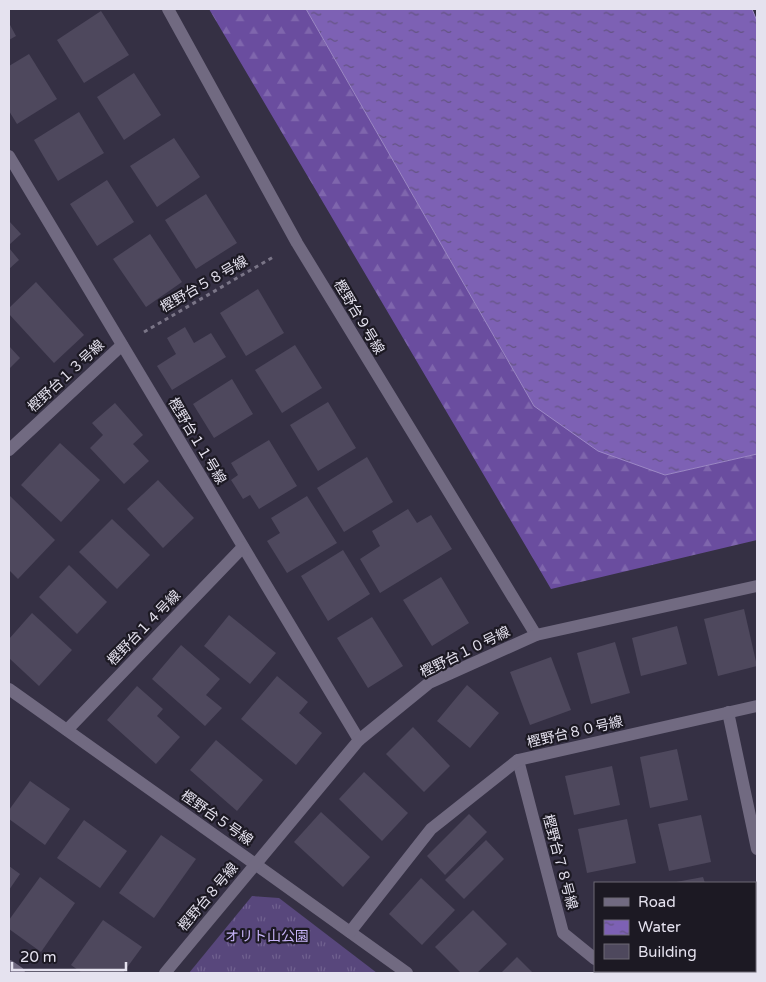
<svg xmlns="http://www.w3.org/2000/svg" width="766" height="982" font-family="'Varela Round','Noto Sans JP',sans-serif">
  <defs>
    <pattern id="grass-tufts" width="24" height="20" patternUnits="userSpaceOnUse" patternTransform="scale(1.25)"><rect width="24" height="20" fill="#58477c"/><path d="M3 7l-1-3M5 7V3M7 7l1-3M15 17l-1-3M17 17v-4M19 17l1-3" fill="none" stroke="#70618f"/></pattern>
    <pattern id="forest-firs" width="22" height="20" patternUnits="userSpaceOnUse" patternTransform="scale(1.25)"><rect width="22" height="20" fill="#6a4d9f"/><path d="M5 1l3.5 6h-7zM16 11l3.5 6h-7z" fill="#7f66ad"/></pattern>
    <pattern id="water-ripples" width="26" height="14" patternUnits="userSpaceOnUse" patternTransform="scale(1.25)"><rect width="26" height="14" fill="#7d61b4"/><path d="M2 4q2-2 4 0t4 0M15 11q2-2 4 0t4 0" fill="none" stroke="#645483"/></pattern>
  </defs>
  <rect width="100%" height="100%" fill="#353044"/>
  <path fill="url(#grass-tufts)" d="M252,896L279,898L377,973H189Z"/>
  <path fill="url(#forest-firs)" d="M209,9H306L534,406L665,475L757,454V540L551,589Z"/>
  <path fill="url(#water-ripples)" stroke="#9c88c6" d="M306,9H752L757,21V454L665,475L598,451L534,406Z"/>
  <g fill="#4e485d">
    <path d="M101,11L129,55L84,83L57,40Z"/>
    <path d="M9,23L16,36L9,40Z"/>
    <path d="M29,54L57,99L17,124L9,111V66Z"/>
    <path d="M134,73L161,115L124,140L97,97Z"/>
    <path d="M79,112L104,153L58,181L34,140Z"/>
    <path d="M174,138L200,177L157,207L130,166Z"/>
    <path d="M107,180L134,222L97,246L70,204Z"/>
    <path d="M206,194L237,243L196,269L165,220Z"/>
    <path d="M9,221L21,234L9,245Z"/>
    <path d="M150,234L182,282L146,307L113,259Z"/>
    <path d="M9,248L19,260L9,269Z"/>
    <path d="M36,282L84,335L54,363L9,314V308Z"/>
    <path d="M258,289L284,333L246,356L220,313Z"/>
    <path d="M185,327L194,343L211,333L226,357L172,390L157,366L176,354L167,338Z"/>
    <path d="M295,345L322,388L282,413L255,370Z"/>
    <path d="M9,346L20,358L9,369Z"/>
    <path d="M232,379L253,414L214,438L193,404Z"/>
    <path d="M328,402L356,448L318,471L290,425Z"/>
    <path d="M115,403L143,435L133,444L149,461L124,484L90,448L103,435L92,423Z"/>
    <path d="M269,440L297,486L259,509L250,495L243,499L231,480L238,475L231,463Z"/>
    <path d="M60,443L100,480L61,522L21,485Z"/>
    <path d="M367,457L393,502L344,532L317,488Z"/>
    <path d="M158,480L194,518L163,548L127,509Z"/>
    <path d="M9,495L55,540L18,579L9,570Z"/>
    <path d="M307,496L337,543L287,573L267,541L280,533L271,518Z"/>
    <path d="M408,509L417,523L431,515L452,549L380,593L360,559L380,546L372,531Z"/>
    <path d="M112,519L150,555L117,589L79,552Z"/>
    <path d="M343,550L370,594L328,621L301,576Z"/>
    <path d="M69,565L107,602L77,634L39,597Z"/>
    <path d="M441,577L469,623L432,646L403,600Z"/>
    <path d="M744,609L757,666L718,676L704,619Z"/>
    <path d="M32,613L72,650L39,686L9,658V639Z"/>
    <path d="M229,615L276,653L250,684L204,646Z"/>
    <path d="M372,617L403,666L368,688L337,638Z"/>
    <path d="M677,626L687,664L641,676L632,638Z"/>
    <path d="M615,642L630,693L591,704L577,653Z"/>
    <path d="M181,645L220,679L206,695L222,708L205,726L152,679Z"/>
    <path d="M551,657L571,710L530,725L510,672Z"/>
    <path d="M277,676L308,702L299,713L322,733L296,765L241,719Z"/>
    <path d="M467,685L499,713L470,748L437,721Z"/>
    <path d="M137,686L163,709L157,716L180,737L156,764L107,720Z"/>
    <path d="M413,727L450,766L424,792L386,754Z"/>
    <path d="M216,740L263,780L237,811L190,770Z"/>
    <path d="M677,749L688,800L650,808L640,757Z"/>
    <path d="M612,766L620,805L574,815L565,776Z"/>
    <path d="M364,772L408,813L382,841L339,799Z"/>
    <path d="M30,781L70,809L45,845L9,819V810Z"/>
    <path d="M321,812L370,857L343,887L294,842Z"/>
    <path d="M469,814L487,832L445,875L427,856Z"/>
    <path d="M701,815L711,862L669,871L658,824Z"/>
    <path d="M627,819L636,863L587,873L578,829Z"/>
    <path d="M84,820L127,851L100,888L57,858Z"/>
    <path d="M161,835L196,859L154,918L119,893Z"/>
    <path d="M486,840L504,859L464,899L445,880Z"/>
    <path d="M9,866L20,874L9,890Z"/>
    <path d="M40,877L75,903L41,952L9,929V920Z"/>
    <path d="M703,877L705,883H676V882Z"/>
    <path d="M421,878L455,910L422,945L389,914Z"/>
    <path d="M473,910L507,944L477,973H461L435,947Z"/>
    <path d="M103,920L142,947L123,973H82L71,965Z"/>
    <path d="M517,957L533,973H501Z"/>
    <path d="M686,971H734V973H687Z"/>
  </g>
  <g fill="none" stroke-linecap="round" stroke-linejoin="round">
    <path stroke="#7a7587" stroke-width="3" stroke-dasharray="4 4" stroke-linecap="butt" d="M144,332L275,256"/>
    <g stroke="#716a81" stroke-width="12">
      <path d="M168,9L297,243L536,635"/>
      <path d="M9,156L359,740"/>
      <path d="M9,450L122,345"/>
      <path d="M9,689L255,864L407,973"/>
      <path d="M728,712L757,849"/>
      <path d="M67,730L243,547"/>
      <path d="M518,760L563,933L595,959"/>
      <path d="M350,932L431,829L518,760L757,706"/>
      <path d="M9,966L19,973"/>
      <path d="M610,971L613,973"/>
      <path d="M165,973L359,740L429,683L536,635L757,586"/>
    </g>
  </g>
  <g text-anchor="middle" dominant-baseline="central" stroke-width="4.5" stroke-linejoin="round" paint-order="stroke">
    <g font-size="14" fill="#e5e2ef" stroke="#1c1923">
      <text transform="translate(204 284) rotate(-30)">樫野台５８号線</text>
      <text transform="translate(359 317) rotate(59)">樫野台９号線</text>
      <text transform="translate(66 376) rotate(-43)">樫野台１３号線</text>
      <text transform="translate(197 441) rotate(59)">樫野台１１号線</text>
      <text transform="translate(144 628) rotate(-46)">樫野台１４号線</text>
      <text transform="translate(465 652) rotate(-26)">樫野台１０号線</text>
      <text transform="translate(575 732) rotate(-13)">樫野台８０号線</text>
      <text transform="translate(217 818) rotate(35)">樫野台５号線</text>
      <text transform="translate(560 862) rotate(75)">樫野台７８号線</text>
      <text transform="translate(208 897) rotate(-50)">樫野台８号線</text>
    </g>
    <g font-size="14" fill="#c6b3f6" stroke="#1c1923">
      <text x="267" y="936">オリト山公園</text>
    </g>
  </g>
  <rect width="766" height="982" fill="none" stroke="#e5e2ef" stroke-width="20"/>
  <rect x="594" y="882" width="162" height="90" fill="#1c1923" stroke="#6c6975"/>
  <rect x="604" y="898" width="25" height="8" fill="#716a81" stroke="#6c6975"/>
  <text x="638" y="907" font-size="15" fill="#e5e2ef">Road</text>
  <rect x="604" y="920" width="25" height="15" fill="url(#water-ripples)" stroke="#6c6975"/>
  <text x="638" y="932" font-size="15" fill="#e5e2ef">Water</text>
  <rect x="604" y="944" width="25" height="15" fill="#4e485d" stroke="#6c6975"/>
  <text x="638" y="957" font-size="15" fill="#e5e2ef">Building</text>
  <path d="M12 962v8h114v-8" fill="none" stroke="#e5e2ef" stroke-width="2.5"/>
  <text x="20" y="962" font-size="15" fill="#e5e2ef" stroke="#1c1923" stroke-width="4" paint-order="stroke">20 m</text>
</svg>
